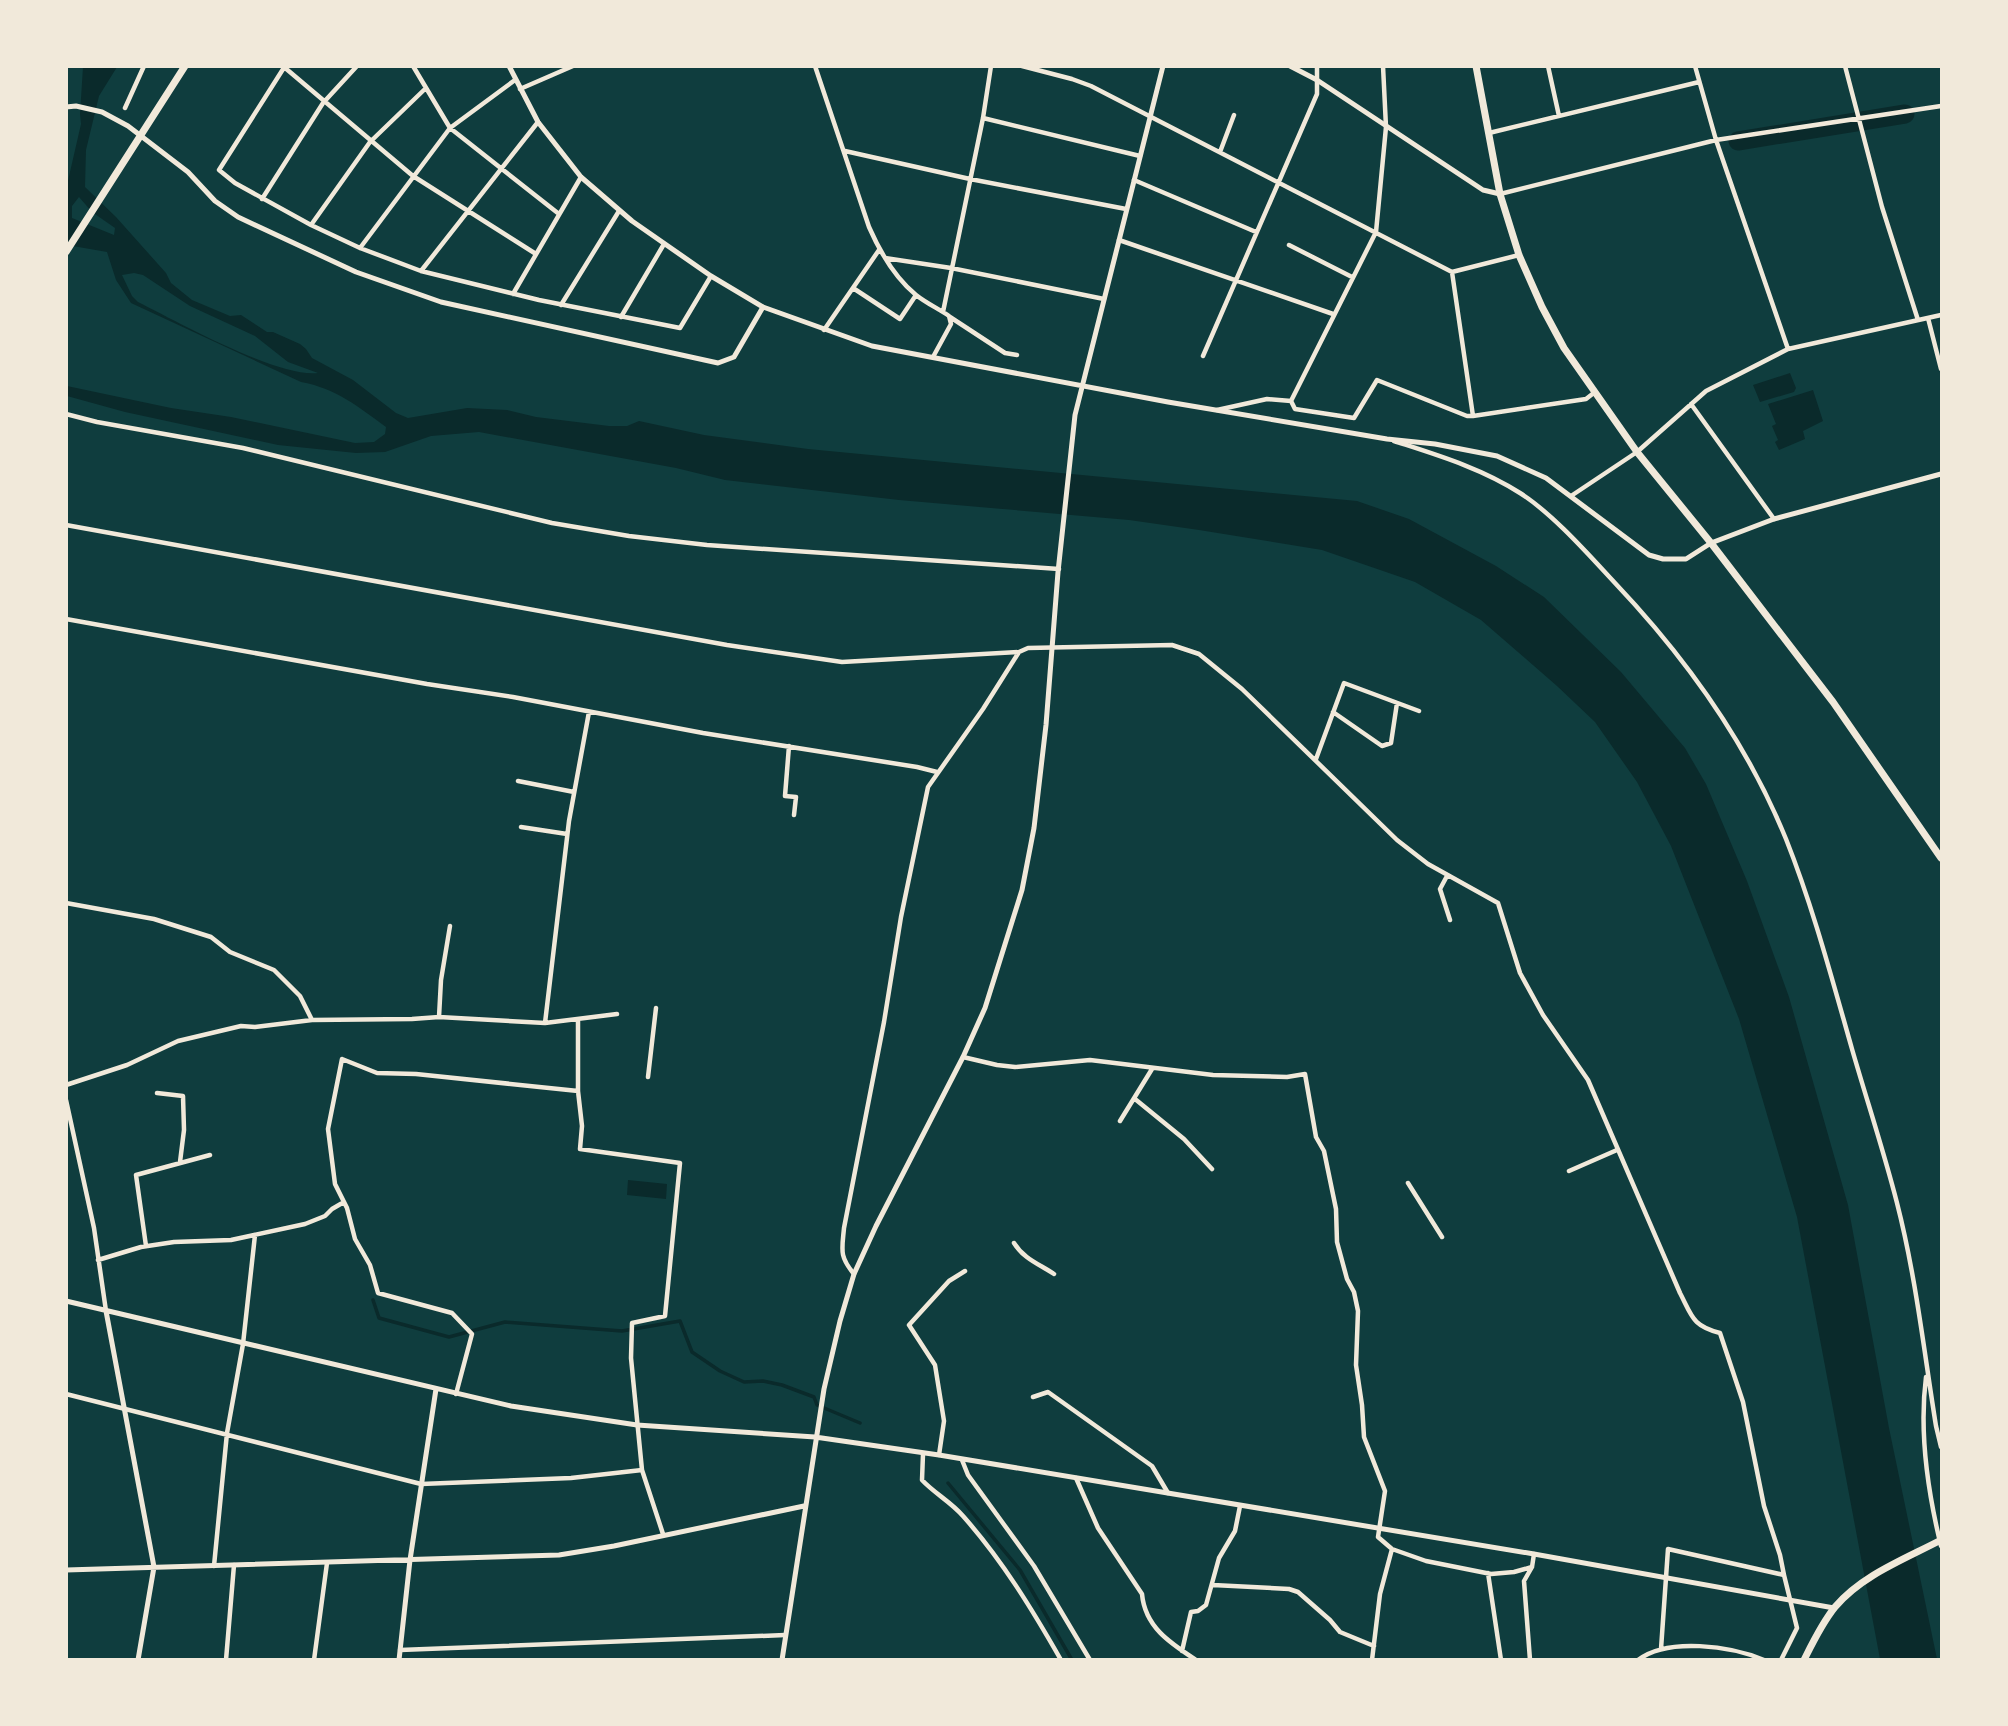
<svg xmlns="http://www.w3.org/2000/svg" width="2008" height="1726" viewBox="0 0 2008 1726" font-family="'Work Sans',sans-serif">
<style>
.water{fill:#0a2a2b;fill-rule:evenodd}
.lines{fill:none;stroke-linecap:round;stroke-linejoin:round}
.stream{stroke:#0a2a2b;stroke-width:3.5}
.river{stroke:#0a2a2b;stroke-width:19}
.minor{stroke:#f1e9da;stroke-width:4.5}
.tertiary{stroke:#f1e9da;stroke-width:5}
.primary{stroke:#f1e9da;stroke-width:7}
.trunk{stroke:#f1e9da;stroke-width:7}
</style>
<rect width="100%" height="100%" fill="#0f3d3e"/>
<path class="water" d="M83,67H117L99,96L86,150L85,187L116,217L166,273L171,283L192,300L230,316L241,315L267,332H273L300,344L306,349L312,358L353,380L396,413L408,418L467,408L507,410L536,417L609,426H627L639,421L704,435L808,449L1357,501L1409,519L1496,566L1544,597L1621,672L1685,748L1706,784L1747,881L1789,997L1848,1205L1889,1428L1937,1659H1880L1797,1217L1739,1019L1671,846L1637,782L1595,722L1557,686L1481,620L1415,582L1322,550L1199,530L1129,520L899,500L725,480L676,468L479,432L431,436L385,452L356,453L278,445L125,412L67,396V386L171,408L231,417L355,443L374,442L385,434L386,427C359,407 335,388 301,382L131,303L116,280L107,252L67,245V185L81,124L80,114ZM79,197L92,212L115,228L114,235L72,218V206ZM134,273L143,275L190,306L255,336L288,362L318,373C278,378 178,322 138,302L132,296L122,275Z
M1790,373L1796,388L1794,392L1760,402L1753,385Z
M1813,390L1823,421L1803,431L1805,439L1779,450L1775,442L1778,440L1772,426L1776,424L1768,404Z
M628,1180L667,1184L666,1199L627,1195Z"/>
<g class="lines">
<path class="stream" d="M373,1300L379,1318L449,1337L505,1322L622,1331L680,1321L692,1352L720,1371L744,1382L763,1381L782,1385L814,1397L817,1405L860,1423
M948,1483L1020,1570L1072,1660"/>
<path class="river" d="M1738,141L1905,114"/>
<path class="minor" d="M285,66L219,170L235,183L311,225L360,248L421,271L539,300L680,328L711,276
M413,66L450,128L559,214
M815,66L869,227C880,252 894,277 916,295C926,303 939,309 949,316L951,324L933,357
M1022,66L1072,79L1091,86L1452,272L1519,255
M1548,66L1559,116
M1695,66L1716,140L1788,349
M1845,66L1882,207L1918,320
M284,67L413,176L536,254
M520,89L573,66
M125,108L144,66
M983,118L1140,156
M1489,133L1699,82
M845,151L970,179L1126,209
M1220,152L1234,115
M1134,180L1256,232
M1500,194L1716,140L1941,106
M262,199L323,103L357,66
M311,225L370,142L426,88
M1119,240L1333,314
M1289,245L1352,277
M360,248L450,128L515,80
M885,258L951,268L1104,299
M421,271L538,122
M1452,272L1473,416
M853,288L900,319L916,295
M513,294L581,177
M561,305L619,211
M943,312L983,118L991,66
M621,317L664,244
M950,317L1005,353L1017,355
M1928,318L1941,369
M824,330L879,250
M1203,356L1317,94V66
M1291,401L1295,409L1354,418L1377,380L1467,416H1473L1586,399L1595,392
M1691,404L1774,519
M1217,410L1267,399L1291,401L1376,232L1386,127L1383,66
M66,414L97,422L243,448L552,523L629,536L707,545L1059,569
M1394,441C1437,455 1481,468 1520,493C1553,514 1588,554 1615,583C1686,658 1747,743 1786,839C1813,907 1832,979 1852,1049C1867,1101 1884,1152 1897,1203C1916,1277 1924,1352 1936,1426L1941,1447
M1571,496L1637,452L1706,391L1788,349L1941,315
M66,525L727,645L842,662L1019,652
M66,619L427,684L513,697L703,733L917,767L937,772
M1333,712L1382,746L1391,743L1397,703
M789,746L785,796L796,797L794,815
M1316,759L1344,683L1419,711
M518,781L574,792
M521,827L567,834
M1447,876L1440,889L1450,920
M66,903L154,919L211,937L230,952L274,970L300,996L312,1020
M439,1017L441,980L450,926
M545,1023L569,821L589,712
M963,1057L997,1065L1015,1067L1090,1060L1213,1075L1287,1077L1305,1074L1316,1137L1324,1151L1336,1209L1337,1242L1347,1279L1354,1292L1358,1311L1356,1365L1362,1405L1364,1437L1385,1491L1378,1537L1392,1549L1426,1561L1491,1574L1514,1572L1532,1567
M648,1077L656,1008
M66,1085L127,1065L178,1041L241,1026L255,1027L312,1020L412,1019L439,1017L545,1023L617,1014
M578,1091V1020
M157,1093L183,1096L184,1130L180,1162
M1135,1099L1184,1139L1212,1169
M66,1100L94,1228L106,1311
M1120,1121L1152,1069
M1569,1171L1617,1150
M1408,1183L1442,1237
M1014,1243C1024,1259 1039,1264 1054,1274
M146,1246L136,1175L210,1155
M98,1260L141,1247L174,1242L231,1240L305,1224L325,1216L332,1209L344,1202
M854,1274C839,1256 842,1250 844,1228L884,1022L901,917L928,787L983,709L1019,652L1028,648L1172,645L1199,654L1242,689L1397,840L1428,864L1498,903L1520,973L1543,1015L1588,1080L1680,1293C1692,1316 1692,1326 1720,1333L1743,1402L1764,1506L1780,1555L1784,1575L1668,1549L1661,1649
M1926,1377C1919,1432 1928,1493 1941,1546
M66,1394L421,1484L571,1478L642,1470
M456,1394L472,1334L452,1313L378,1293L370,1265L355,1239L347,1208L335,1184L328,1129L342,1059L377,1073L416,1074L578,1091L582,1126L580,1149L680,1163L665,1316L632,1323L631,1358L642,1470L663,1534
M1033,1397L1048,1392L1152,1466L1168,1493
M923,1454L922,1480C934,1493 951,1502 963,1516C1002,1560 1032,1609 1061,1660
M939,1455L944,1421L935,1365L909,1325L949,1281L965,1271
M962,1460L968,1475L1034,1566L1090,1660
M1076,1478L1098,1528L1142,1594C1145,1627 1170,1643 1196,1660
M214,1566L227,1433L243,1344L255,1235
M1488,1573L1501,1660
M1213,1585L1289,1589L1298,1592L1330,1620L1340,1632L1374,1646
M400,1650L785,1635
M1182,1651L1191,1612L1198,1611L1206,1605L1219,1558L1235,1531L1240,1506
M226,1660L234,1565
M314,1660L327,1563
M1372,1660L1380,1594L1392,1549
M1530,1660L1524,1581L1532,1567L1534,1554
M1638,1660C1668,1637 1731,1646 1764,1660
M1781,1660L1797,1628L1784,1575"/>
<path class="tertiary" d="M509,66L538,122L581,177L632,221L711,276L763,307L872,346L1168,402L1387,439L1435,444L1497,456L1546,478L1649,555L1663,559H1686L1711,543L1774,519L1941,474
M1290,66L1317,80L1483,190L1500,194
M66,107L76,106L102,112L128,126L188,172L215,201L238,217L356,272L441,302L718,363L734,357L763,307
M66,1301L511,1406L637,1425L815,1437L939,1455L1534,1554L1834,1608
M106,1311L154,1567L138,1660
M66,1570L559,1555L614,1546L804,1506
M399,1660L410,1560L436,1389
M782,1660L824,1389L840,1321L854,1274L876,1226L963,1057L985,1008L1022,890L1034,828L1046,725L1058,572L1075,415L1163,66"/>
<path class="primary" d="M1804,1660C1813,1642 1822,1623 1835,1607C1862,1575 1905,1559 1941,1540"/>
<path class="trunk" d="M1476,66L1500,194L1519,255L1542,307L1564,348L1637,452L1711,543L1833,702L1941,858
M66,252L185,66"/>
</g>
<rect width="2008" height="1726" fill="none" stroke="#f1e9da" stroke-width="136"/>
</svg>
